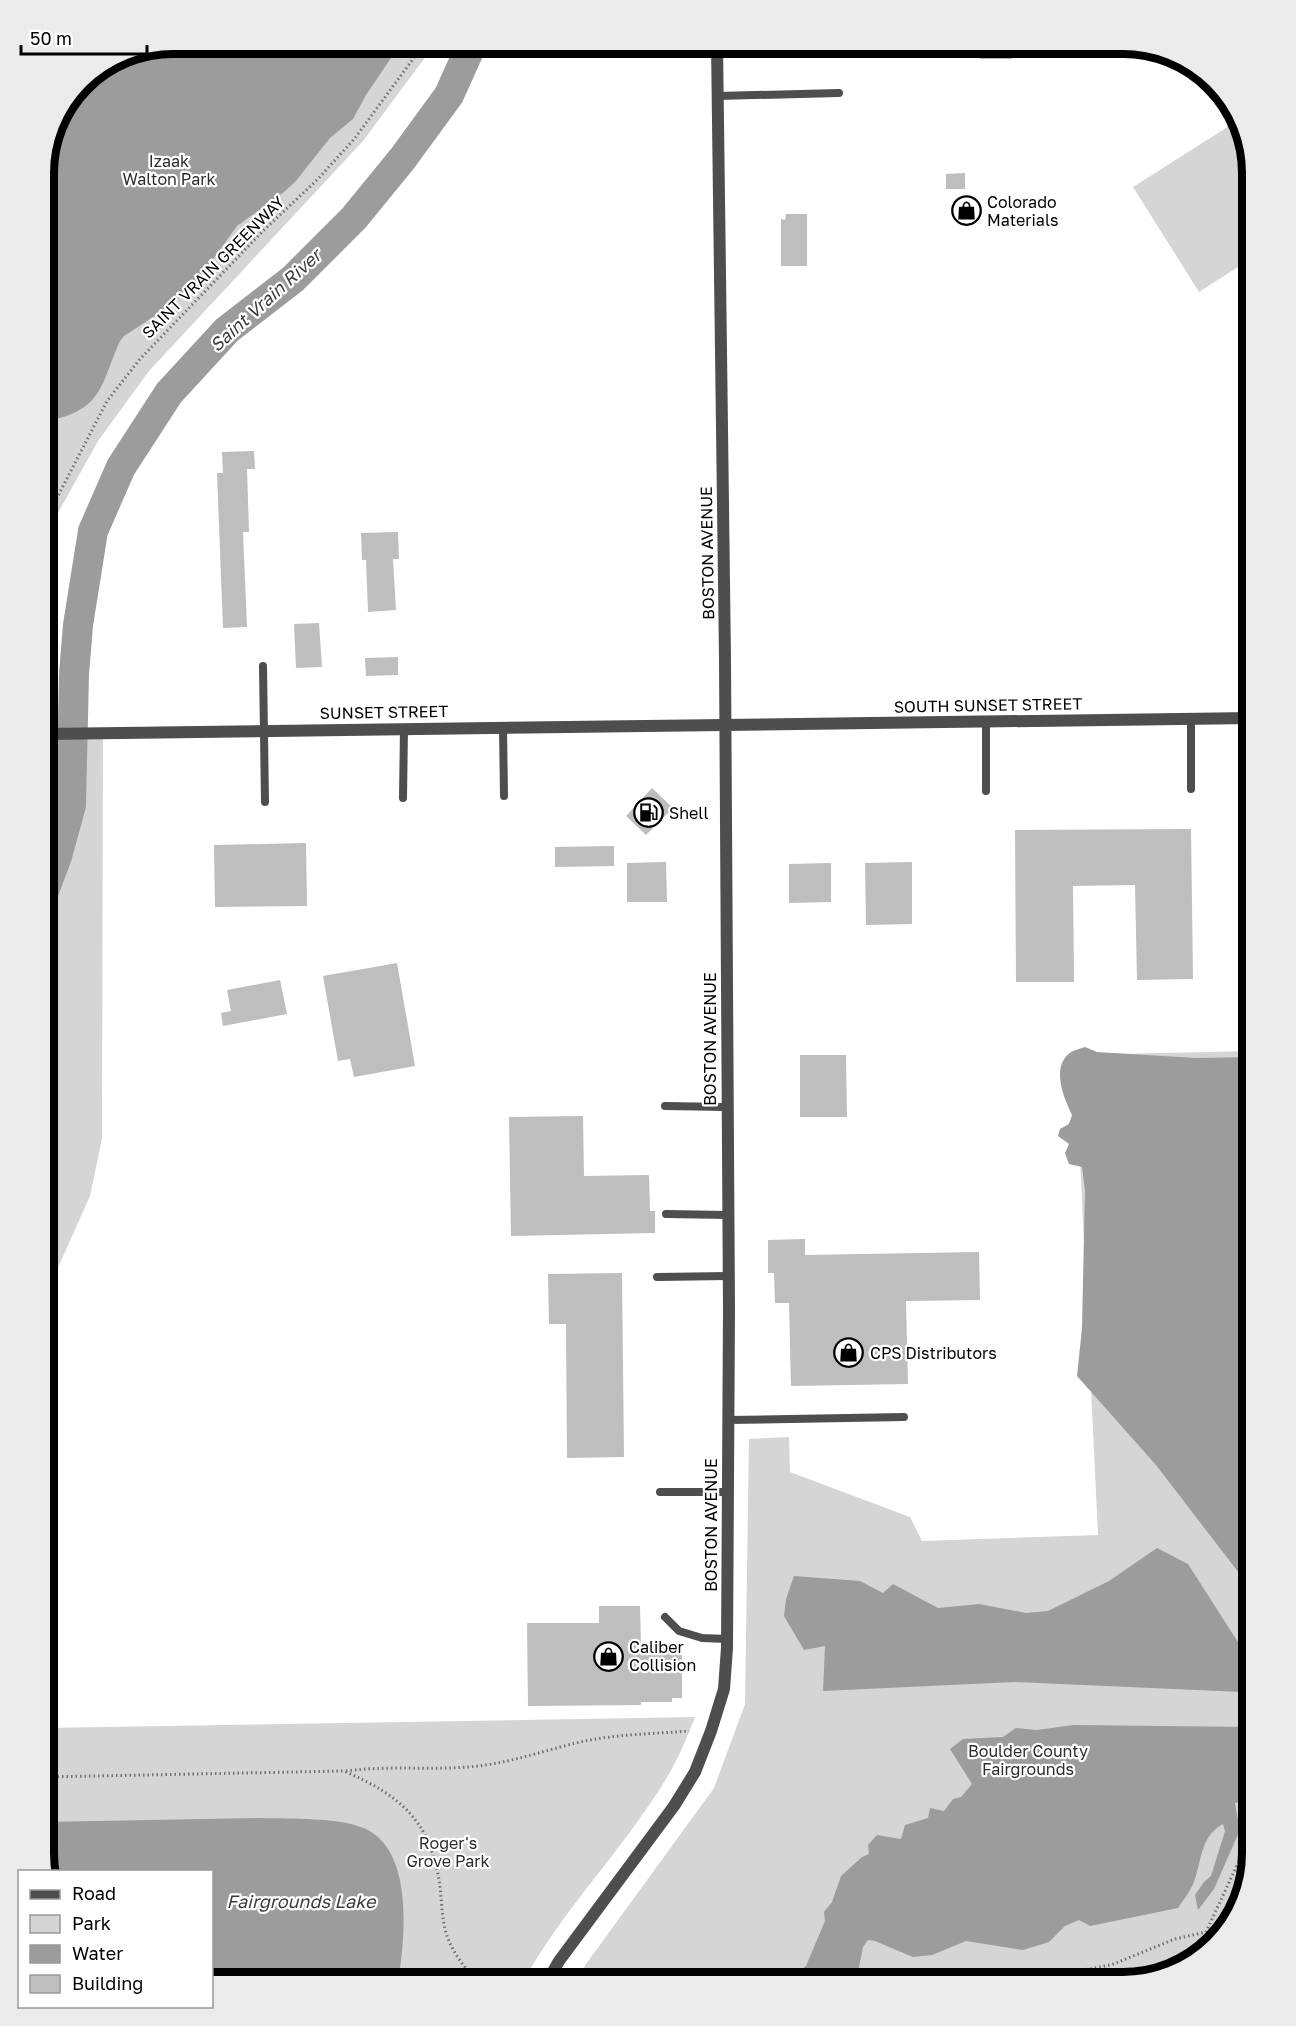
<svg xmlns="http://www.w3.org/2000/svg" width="1296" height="2026" viewBox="0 0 1296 2026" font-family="'Golos Text',sans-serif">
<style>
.green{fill:#d5d5d5}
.water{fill:#9c9c9c}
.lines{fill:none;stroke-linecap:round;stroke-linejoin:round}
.river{stroke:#9c9c9c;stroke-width:30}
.building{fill:#bebebe}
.path{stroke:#707070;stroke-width:3;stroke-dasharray:1.5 3;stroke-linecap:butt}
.service{stroke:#4e4e4e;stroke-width:8}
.minor{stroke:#4e4e4e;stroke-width:12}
.tertiary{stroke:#4e4e4e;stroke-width:12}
.labels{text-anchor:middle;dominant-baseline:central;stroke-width:4.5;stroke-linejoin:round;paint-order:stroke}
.park-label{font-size:16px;fill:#2c2c2c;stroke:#fff}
.poi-label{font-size:16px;fill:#000;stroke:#fff;text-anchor:start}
.street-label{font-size:16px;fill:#000;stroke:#fff}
.water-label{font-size:18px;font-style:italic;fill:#3d3d3d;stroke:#fff}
.rim{fill:none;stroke:#000;stroke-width:8}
</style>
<rect width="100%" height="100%" fill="#fff"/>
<path class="green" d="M173,44H435L363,141L149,371L98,441L44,538V165L53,123L82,81L124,53Z
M1240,119L1252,173V258L1199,292L1133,187Z
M103,733L102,1139L90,1196L44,1299V734Z
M1252,1051V1854L1231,1925L1181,1969L1123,1982H577L586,1964L714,1788L745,1704L749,1439L789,1437L790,1472L910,1517L922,1541L1098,1535L1075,1055Z
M695,1717C687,1738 678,1759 666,1779C623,1850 563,1909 523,1982H212V1872L48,1871L44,1853V1728Z"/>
<path class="water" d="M173,44H396L393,55L366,95L353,119L330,138L295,182L284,192L237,226L199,279L184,294L167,308L124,336L120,341C99,389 103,410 44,422V165L53,123L82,81L124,53Z
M1085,1047L1097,1052L1196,1058L1252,1057V1590L1156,1465L1077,1376L1082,1328L1085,1190L1082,1167L1069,1164L1065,1153L1069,1144L1058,1136L1060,1129L1069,1124L1072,1115C1064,1098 1050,1067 1071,1052C1075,1050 1081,1048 1085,1047Z
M1157,1548L1188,1564L1252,1664V1682L1241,1692L1015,1682L823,1691L825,1646L804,1650L784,1616L786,1599L794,1576L860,1581L883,1593L893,1584L938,1608L979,1604L1026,1613L1048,1611L1109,1581Z
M1073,1725L1252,1727V1798L1235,1803L1240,1830L1214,1889L1198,1910L1195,1895L1204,1882L1211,1876L1225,1831L1223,1824C1201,1836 1202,1858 1195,1879C1192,1889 1184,1899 1178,1908L1090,1926L1079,1920L1065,1926L1049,1942L1023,1950L966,1941L932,1955L913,1957L875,1941L868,1940L863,1947L856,1982H796L797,1973L806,1966L825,1921L824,1912L832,1902L841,1876L862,1857L869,1854L868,1845L877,1835L901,1839L905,1825L928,1818L930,1808L944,1811L953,1799L961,1797L972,1784L950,1749L963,1739L1003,1737L1016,1728L1037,1730Z
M261,1818C291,1819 339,1817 366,1829C414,1852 405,1939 398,1982H213L212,1872L48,1871L44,1853V1822Z"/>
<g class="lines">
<path class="river" d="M44,891L57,856L71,805L74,674L78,625L93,531L121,467L169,393L227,330L293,279L354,218L403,158L449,95L472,44"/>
</g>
<path class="building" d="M980,44H1012V59H980Z
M965,173V189H946V174Z
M786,214H807V266H781V219L785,220Z
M254,451L255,469H247L249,532H243L247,627L223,628L217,473H223L222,452Z
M398,532L399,559H393L396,610L368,612L366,560H362L361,533Z
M319,623L322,667L296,668L294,624Z
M398,657V675L366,676L365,658Z
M652,788L673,808L646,835L626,816Z
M1191,829L1193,979L1137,980L1135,885L1073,886L1074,982H1016L1015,830Z
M306,843L307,906L215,907L214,845Z
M614,846V866L555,867V847Z
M666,862L667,902H627V863Z
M912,862V924L866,925L865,863Z
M831,863V902L789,903V864Z
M397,963L415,1066L354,1077L350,1059L338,1061L323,976Z
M280,980L287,1014L223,1026L221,1013L231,1011L227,990Z
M800,1055H846L847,1117H800Z
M583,1116L584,1176L649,1175L650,1211H655V1233L511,1236L509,1117Z
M805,1239V1255L979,1252L980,1300L906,1301L908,1384L791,1386L789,1303H775L774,1273H768V1240Z
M622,1273L624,1457L567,1458L566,1324H549L548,1274Z
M599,1606H640L641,1645H682V1698H672V1702H641V1705L528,1706L527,1623H599Z"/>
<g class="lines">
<path class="path" d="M44,523L107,401L140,359L263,231L318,179L355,138L424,44
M346,1771C390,1765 434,1771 478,1766C513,1762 546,1750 580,1742C616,1734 653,1734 689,1731
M44,1777L344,1771C399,1795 429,1819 439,1880C442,1898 441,1918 447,1936C453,1953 465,1968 477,1982
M876,1982L877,1980L898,1982
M1015,1982L1111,1965L1175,1939L1206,1932L1252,1833"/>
<path class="service" d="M717,96L839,93
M263,666L265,802
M503,727L504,796
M1191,789V719
M986,791V722
M403,798L404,728
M665,1106L727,1107
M666,1214L728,1215
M657,1277L728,1276
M728,1420L904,1417
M660,1492H728
M665,1617L679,1631L702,1638L727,1639"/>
<path class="minor" d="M44,734L724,725"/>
<path class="tertiary" d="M724,725L1252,718
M547,1982L559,1961L674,1806L695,1772L711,1731L724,1689L727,1648L729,1310L725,659L717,44"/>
</g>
<defs>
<symbol id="shop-ring" viewBox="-11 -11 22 22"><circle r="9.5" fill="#fff" stroke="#000" stroke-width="1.5"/><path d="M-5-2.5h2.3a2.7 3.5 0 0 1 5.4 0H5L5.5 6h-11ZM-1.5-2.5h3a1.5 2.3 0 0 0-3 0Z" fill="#000"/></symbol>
<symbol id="fuel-ring" viewBox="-11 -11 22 22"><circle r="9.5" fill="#fff" stroke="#000" stroke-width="1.5"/><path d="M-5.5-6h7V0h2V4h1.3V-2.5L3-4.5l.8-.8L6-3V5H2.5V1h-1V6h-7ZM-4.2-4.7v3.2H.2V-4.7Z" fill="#000"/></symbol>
</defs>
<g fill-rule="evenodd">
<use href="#shop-ring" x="950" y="194" width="33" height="33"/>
<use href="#fuel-ring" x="632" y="796" width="33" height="33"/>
<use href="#shop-ring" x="832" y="1336" width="33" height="33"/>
<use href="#shop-ring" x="592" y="1640" width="33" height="33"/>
</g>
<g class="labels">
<g class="park-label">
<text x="169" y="161">Izaak<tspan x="169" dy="18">Walton Park</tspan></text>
<text x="1028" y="1751">Boulder County<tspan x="1028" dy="18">Fairgrounds</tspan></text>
<text x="448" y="1843">Roger's<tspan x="448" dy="18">Grove Park</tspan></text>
</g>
<g class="poi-label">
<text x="987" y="202">Colorado<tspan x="987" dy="18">Materials</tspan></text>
<text x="669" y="813">Shell</text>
<text x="870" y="1353">CPS Distributors</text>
<text x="629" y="1647">Caliber<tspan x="629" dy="18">Collision</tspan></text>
</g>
<g class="street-label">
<text transform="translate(213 267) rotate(-45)">SAINT VRAIN GREENWAY</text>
<text transform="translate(707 553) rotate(-91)">BOSTON AVENUE</text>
<text transform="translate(988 705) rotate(-1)">SOUTH SUNSET STREET</text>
<text transform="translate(384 712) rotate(-1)">SUNSET STREET</text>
<text transform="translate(710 1039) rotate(-90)">BOSTON AVENUE</text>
<text transform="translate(711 1525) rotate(-90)">BOSTON AVENUE</text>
</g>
<g class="water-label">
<text transform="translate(265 300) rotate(-42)">Saint Vrain River</text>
<text x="301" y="1901">Fairgrounds Lake</text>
</g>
</g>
<path d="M0 0H1296V2026H0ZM173 54H1123A119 119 0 0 1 1242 173V1853A119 119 0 0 1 1123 1972H173A119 119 0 0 1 54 1853V173A119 119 0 0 1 173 54Z" fill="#ebebeb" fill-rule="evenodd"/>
<path class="rim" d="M173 54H1123A119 119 0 0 1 1242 173V1853A119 119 0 0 1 1123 1972H173A119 119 0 0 1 54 1853V173A119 119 0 0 1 173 54Z"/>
<rect x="18" y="1870" width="195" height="138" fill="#ffffff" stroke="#999999" stroke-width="1.5"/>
<rect x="30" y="1890" width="30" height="9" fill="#4e4e4e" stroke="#999999" stroke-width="1.5"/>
<text x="72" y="1900" font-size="18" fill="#000000">Road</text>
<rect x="30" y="1915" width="30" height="18" fill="#d5d5d5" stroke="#999999" stroke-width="1.5"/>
<text x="72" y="1930" font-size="18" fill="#000000">Park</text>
<rect x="30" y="1945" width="30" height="18" fill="#9c9c9c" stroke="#999999" stroke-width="1.5"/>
<text x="72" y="1960" font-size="18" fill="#000000">Water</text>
<rect x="30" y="1975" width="30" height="18" fill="#bebebe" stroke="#999999" stroke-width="1.5"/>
<text x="72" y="1990" font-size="18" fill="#000000">Building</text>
<path d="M21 45v9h126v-9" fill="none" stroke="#000000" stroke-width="3"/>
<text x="30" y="45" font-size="18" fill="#000000" stroke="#ffffff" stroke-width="4.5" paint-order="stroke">50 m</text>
</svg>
